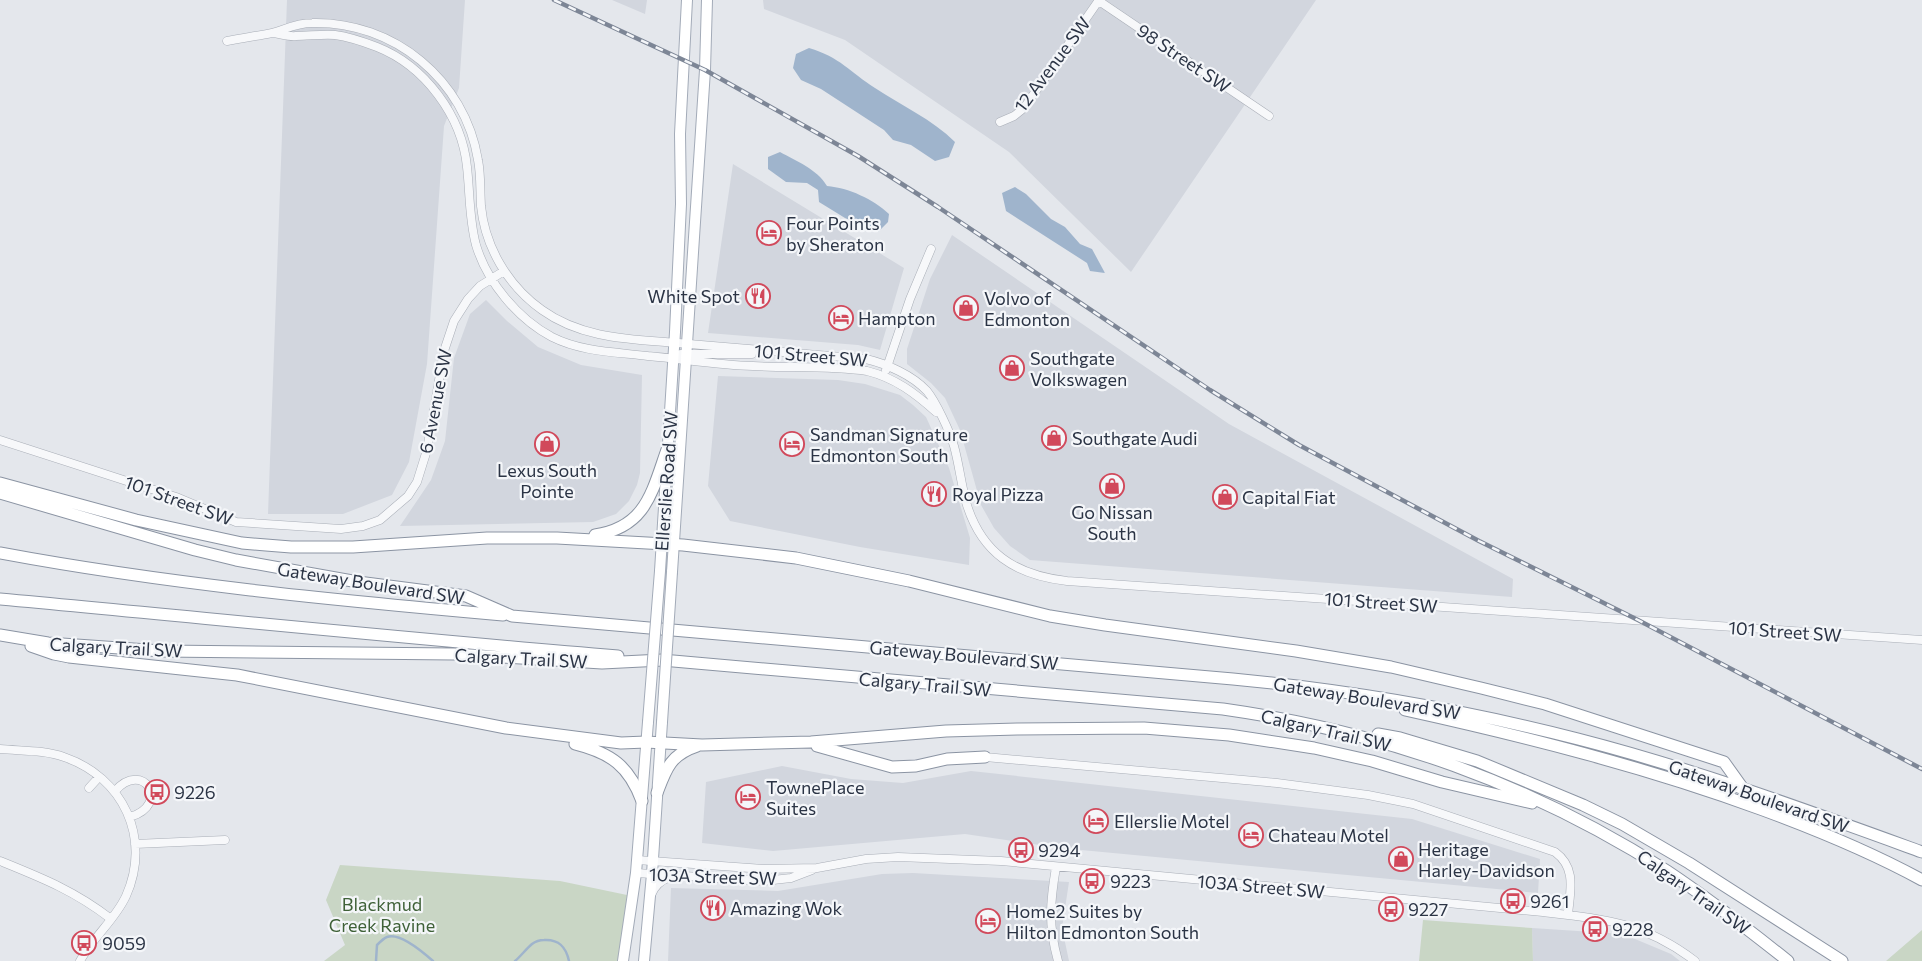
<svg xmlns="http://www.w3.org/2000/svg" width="1922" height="961" viewBox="0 0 1922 961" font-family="Commissioner,sans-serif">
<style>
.built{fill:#d2d6de}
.green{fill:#c9d6c5}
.water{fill:#9fb4cc}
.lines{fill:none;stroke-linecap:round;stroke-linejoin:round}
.stream{stroke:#9fb4cc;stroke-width:2.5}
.minor-casing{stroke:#a9aeb7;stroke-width:9}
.major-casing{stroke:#a3abb8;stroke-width:12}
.highway-casing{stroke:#8b94a3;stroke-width:13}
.minor{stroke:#f7f8fa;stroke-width:8}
.major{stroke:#fff;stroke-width:10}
.highway{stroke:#fff;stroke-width:11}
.rail-casing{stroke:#7d8696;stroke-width:4.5}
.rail{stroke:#f4f6f9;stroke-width:2.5;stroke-dasharray:8;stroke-linecap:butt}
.major-bridge-casing{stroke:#a3abb8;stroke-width:12;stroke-linecap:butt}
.major-bridge{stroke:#fff;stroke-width:10}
.labels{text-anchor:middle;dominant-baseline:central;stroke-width:4.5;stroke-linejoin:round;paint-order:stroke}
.street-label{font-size:18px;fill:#2b3445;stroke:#f4f6f9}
.poi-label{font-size:18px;fill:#2b3445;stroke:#f4f6f9;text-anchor:start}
.park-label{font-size:18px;fill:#3f6138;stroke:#f4f6f9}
</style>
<rect width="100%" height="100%" fill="#e4e7ec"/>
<path class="built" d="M287,0H465L459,88L444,126L427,364L409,462L392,495L343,514H268Z
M612,0H647L645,14Z
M763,0H1316L1131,272L1009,152L845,40L764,9Z
M733,164L904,268L880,350L858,345L708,333Z
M952,235L1229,424L1513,579L1512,597L1030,560L1010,546L994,528L981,505L960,430L945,398L931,383L907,364V349L930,279Z
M486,300L507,321L538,347L581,365L642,375L640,473L637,485L629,501L616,514L593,522L400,526L431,480L445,441L454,358L470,314Z
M718,376L838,380L865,384L900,395L913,405L926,417L949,468L970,538L969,565L860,547L730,521L708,486Z
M782,766L851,779L903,783L971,771L1412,819L1540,859L1538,893L1060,848L965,834L773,851L702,843L706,782Z
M913,873L1069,882L1062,928L1069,961H668L671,888L778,891L882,874Z
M1532,928L1623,934L1671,954L1680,961H1533Z"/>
<path class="green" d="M340,865L560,881L627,895L619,961H324L345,945L326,900Z
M1423,920L1532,928L1533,961H1419Z
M1922,930V961H1886Z"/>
<path class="water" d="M809,48C840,57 850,72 875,88C902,106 932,119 955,142L949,157L935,161L911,145L893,140L884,130L821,89L801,80L793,68L796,54Z
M780,152C796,161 817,169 827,186C849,188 873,199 889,214L888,222L878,232L845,218L819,202L818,190L807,183L786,182L768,169V157Z
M1015,187L1026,194L1051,219L1065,227L1080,244L1092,249L1105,273L1090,271L1087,263L1006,211L1002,193Z"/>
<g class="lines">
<path class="stream" d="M376,961L377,945C380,942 384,938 387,937C400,932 424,953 433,961
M515,961C521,956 526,949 532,944C536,941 540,940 544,940C559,939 566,947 569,961"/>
<defs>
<path id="minor" d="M1099,1L1269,116
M273,33C281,34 289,37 296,36C309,36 322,34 335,35C350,37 364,42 377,47C425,66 462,116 467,167C470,193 469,219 476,245C487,282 518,319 552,337C582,352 615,352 648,356C683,359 718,365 753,366C791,368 830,366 867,371C895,378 915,393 936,412
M227,41C242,38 257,36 272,33C286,29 297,23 312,23C394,21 465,80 478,160C481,175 480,191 481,206C485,247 508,286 542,310C585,341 638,339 689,344C748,349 807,354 866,359C887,364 912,375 927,391C936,402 950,432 954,446C959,464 961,483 966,502C981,553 1015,575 1067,581L1922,640
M1000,122L1014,116L1024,108L1099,0
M681,354H752
M886,370L910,299L931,249
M0,440L176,497L236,522L341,529L363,526L380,520L408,496L417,482L427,450L444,351L454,321L468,299L480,286L504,271
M0,749C21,751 45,750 64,757C123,777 152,838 126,896C115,920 93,937 80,961
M985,757L1277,783L1368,795L1413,804L1555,852C1577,868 1570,891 1568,915
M89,788L99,777
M115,791C143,759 172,804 130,817
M135,844L225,840
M637,860L764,869L817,868L866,859L898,857L1001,861L1543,912C1604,919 1644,922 1695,961
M0,861C42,878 75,891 111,919
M1056,867C1050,903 1048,925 1058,961
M636,873L764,881L791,878L812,870
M651,895C655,885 661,880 671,877"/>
<path id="major" d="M660,571L675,332L681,204L680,134L687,0
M672,572L705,70L707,0
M623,961L636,873L648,722
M644,961L652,874L662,722"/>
<path id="highway" d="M0,483L136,520L242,543L266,545L291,547H353L487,538H557L683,545L796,558L909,581L1050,616L1105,625L1296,651L1391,667L1481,688L1545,704L1724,762L1744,790
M0,493L195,550L236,560L358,582L466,596L512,616L1233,679C1349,690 1465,710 1578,739C1695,769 1809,811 1922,852
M595,535C647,527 652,491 668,447
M0,553C166,584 334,600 503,615
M0,599C206,618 412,639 618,656
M0,635L48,643L162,651L454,654L602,663L662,660L1223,709C1385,732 1529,783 1667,871C1709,899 1749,930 1788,961
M31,646L54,654L69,657L237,675L506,728L621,743L646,742L702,745L811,742L946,731L1017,729L1144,728L1229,735L1314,748L1372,761L1442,782L1532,803
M1405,710C1527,737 1646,767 1763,810C1817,830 1871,852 1922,880
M1378,734L1400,738L1477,761L1583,805L1622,824L1689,863L1842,961
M575,744C611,753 629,766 642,801
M817,746L892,767L916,766L947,759L985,757
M657,793C666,769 670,755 697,746"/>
</defs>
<use href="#minor" class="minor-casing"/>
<use href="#major" class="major-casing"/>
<use href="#highway" class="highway-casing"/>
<use href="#minor" class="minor"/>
<use href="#major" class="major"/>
<use href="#highway" class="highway"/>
<defs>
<path id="rail" d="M554,0L705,70L858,156L938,207L1210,390L1299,445L1479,541L1638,620L1922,769"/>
</defs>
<use href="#rail" class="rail-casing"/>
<use href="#rail" class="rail"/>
<defs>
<path id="major-bridge" d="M648,722L660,571
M662,722L672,572"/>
</defs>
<use href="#major-bridge" class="major-bridge-casing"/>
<use href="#major-bridge" class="major-bridge"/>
</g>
<defs>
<symbol id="hotel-ring" viewBox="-11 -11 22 22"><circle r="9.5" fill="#f4f6f9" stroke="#d1495b" stroke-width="1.5"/><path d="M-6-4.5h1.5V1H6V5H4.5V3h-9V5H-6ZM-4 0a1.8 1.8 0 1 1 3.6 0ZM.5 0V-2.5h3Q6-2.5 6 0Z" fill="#d1495b"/></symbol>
<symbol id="restaurant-ring" viewBox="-11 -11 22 22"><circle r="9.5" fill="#f4f6f9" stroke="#d1495b" stroke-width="1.5"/><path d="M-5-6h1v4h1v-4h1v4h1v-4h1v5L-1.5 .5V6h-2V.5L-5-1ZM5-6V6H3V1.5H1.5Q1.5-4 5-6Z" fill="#d1495b"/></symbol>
<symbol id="shop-ring" viewBox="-11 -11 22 22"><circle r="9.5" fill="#f4f6f9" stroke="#d1495b" stroke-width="1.5"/><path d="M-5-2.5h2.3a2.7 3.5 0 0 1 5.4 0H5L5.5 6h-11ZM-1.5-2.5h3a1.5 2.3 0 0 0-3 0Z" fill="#d1495b"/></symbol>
<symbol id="bus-ring" viewBox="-11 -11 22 22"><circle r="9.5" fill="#f4f6f9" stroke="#d1495b" stroke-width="1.5"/><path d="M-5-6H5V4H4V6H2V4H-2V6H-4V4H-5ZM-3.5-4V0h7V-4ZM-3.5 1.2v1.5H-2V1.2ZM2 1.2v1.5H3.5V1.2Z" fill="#d1495b"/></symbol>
</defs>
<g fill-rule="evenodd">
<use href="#hotel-ring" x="755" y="219" width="28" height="28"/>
<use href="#restaurant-ring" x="744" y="282" width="28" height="28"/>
<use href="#shop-ring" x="952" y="294" width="28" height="28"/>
<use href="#hotel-ring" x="827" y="304" width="28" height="28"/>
<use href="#shop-ring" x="998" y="354" width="28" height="28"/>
<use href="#shop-ring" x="1040" y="424" width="28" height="28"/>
<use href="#shop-ring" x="533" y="430" width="28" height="28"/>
<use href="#hotel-ring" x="778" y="430" width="28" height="28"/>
<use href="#shop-ring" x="1098" y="472" width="28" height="28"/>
<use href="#restaurant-ring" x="920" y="480" width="28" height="28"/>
<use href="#shop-ring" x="1211" y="483" width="28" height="28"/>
<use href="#bus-ring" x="143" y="778" width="28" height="28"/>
<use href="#hotel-ring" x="734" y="783" width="28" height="28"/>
<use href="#hotel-ring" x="1082" y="807" width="28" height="28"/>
<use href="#hotel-ring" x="1237" y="821" width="28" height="28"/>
<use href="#bus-ring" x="1007" y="836" width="28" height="28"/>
<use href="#shop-ring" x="1387" y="845" width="28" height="28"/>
<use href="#bus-ring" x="1078" y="867" width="28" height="28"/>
<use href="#bus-ring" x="1499" y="887" width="28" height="28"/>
<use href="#restaurant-ring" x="699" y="894" width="28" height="28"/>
<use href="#bus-ring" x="1377" y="895" width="28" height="28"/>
<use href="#hotel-ring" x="974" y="907" width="28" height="28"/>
<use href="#bus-ring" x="1581" y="915" width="28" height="28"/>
<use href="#bus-ring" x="70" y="929" width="28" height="28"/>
</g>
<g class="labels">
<g class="street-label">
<text transform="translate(1184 58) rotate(34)">98 Street SW</text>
<text transform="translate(1052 64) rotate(-53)">12 Avenue SW</text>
<text transform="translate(811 355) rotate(5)">101 Street SW</text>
<text transform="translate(435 401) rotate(-79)">6 Avenue SW</text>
<text transform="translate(666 481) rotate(-86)">Ellerslie Road SW</text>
<text transform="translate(179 500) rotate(20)">101 Street SW</text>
<text transform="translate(371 583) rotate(9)">Gateway Boulevard SW</text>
<text transform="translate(1381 602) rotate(4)">101 Street SW</text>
<text transform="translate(1785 631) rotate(4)">101 Street SW</text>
<text transform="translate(116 647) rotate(3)">Calgary Trail SW</text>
<text transform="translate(964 655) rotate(5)">Gateway Boulevard SW</text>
<text transform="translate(521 658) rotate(3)">Calgary Trail SW</text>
<text transform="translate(925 684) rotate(5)">Calgary Trail SW</text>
<text transform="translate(1367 698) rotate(9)">Gateway Boulevard SW</text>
<text transform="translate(1326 730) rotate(13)">Calgary Trail SW</text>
<text transform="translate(1759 796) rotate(19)">Gateway Boulevard SW</text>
<text transform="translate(713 876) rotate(2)">103A Street SW</text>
<text transform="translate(1261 886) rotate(5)">103A Street SW</text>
<text transform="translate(1694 892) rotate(35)">Calgary Trail SW</text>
</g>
<g class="poi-label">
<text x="786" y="223">Four Points<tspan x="786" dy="21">by Sheraton</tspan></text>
<text x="740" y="296" text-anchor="end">White Spot</text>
<text x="984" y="298">Volvo of<tspan x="984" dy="21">Edmonton</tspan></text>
<text x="858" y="318">Hampton</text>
<text x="1030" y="358">Southgate<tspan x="1030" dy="21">Volkswagen</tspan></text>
<text x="810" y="434">Sandman Signature<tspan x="810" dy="21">Edmonton South</tspan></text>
<text x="1072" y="438">Southgate Audi</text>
<text x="547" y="470" text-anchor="middle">Lexus South<tspan x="547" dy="21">Pointe</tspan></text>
<text x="952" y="494">Royal Pizza</text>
<text x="1242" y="497">Capital Fiat</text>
<text x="1112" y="512" text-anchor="middle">Go Nissan<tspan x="1112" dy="21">South</tspan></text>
<text x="766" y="787">TownePlace<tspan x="766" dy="21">Suites</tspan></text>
<text x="174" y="792">9226</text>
<text x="1114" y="821">Ellerslie Motel</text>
<text x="1268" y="835">Chateau Motel</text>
<text x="1418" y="849">Heritage<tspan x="1418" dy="21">Harley-Davidson</tspan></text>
<text x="1038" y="850">9294</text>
<text x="1110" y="881">9223</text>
<text x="1530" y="901">9261</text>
<text x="730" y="908">Amazing Wok</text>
<text x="1408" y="909">9227</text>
<text x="1006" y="911">Home2 Suites by<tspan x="1006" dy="21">Hilton Edmonton South</tspan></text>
<text x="1612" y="929">9228</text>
<text x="102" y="943">9059</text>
</g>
<g class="park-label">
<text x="382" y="904">Blackmud<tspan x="382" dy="21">Creek Ravine</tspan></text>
</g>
</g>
</svg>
